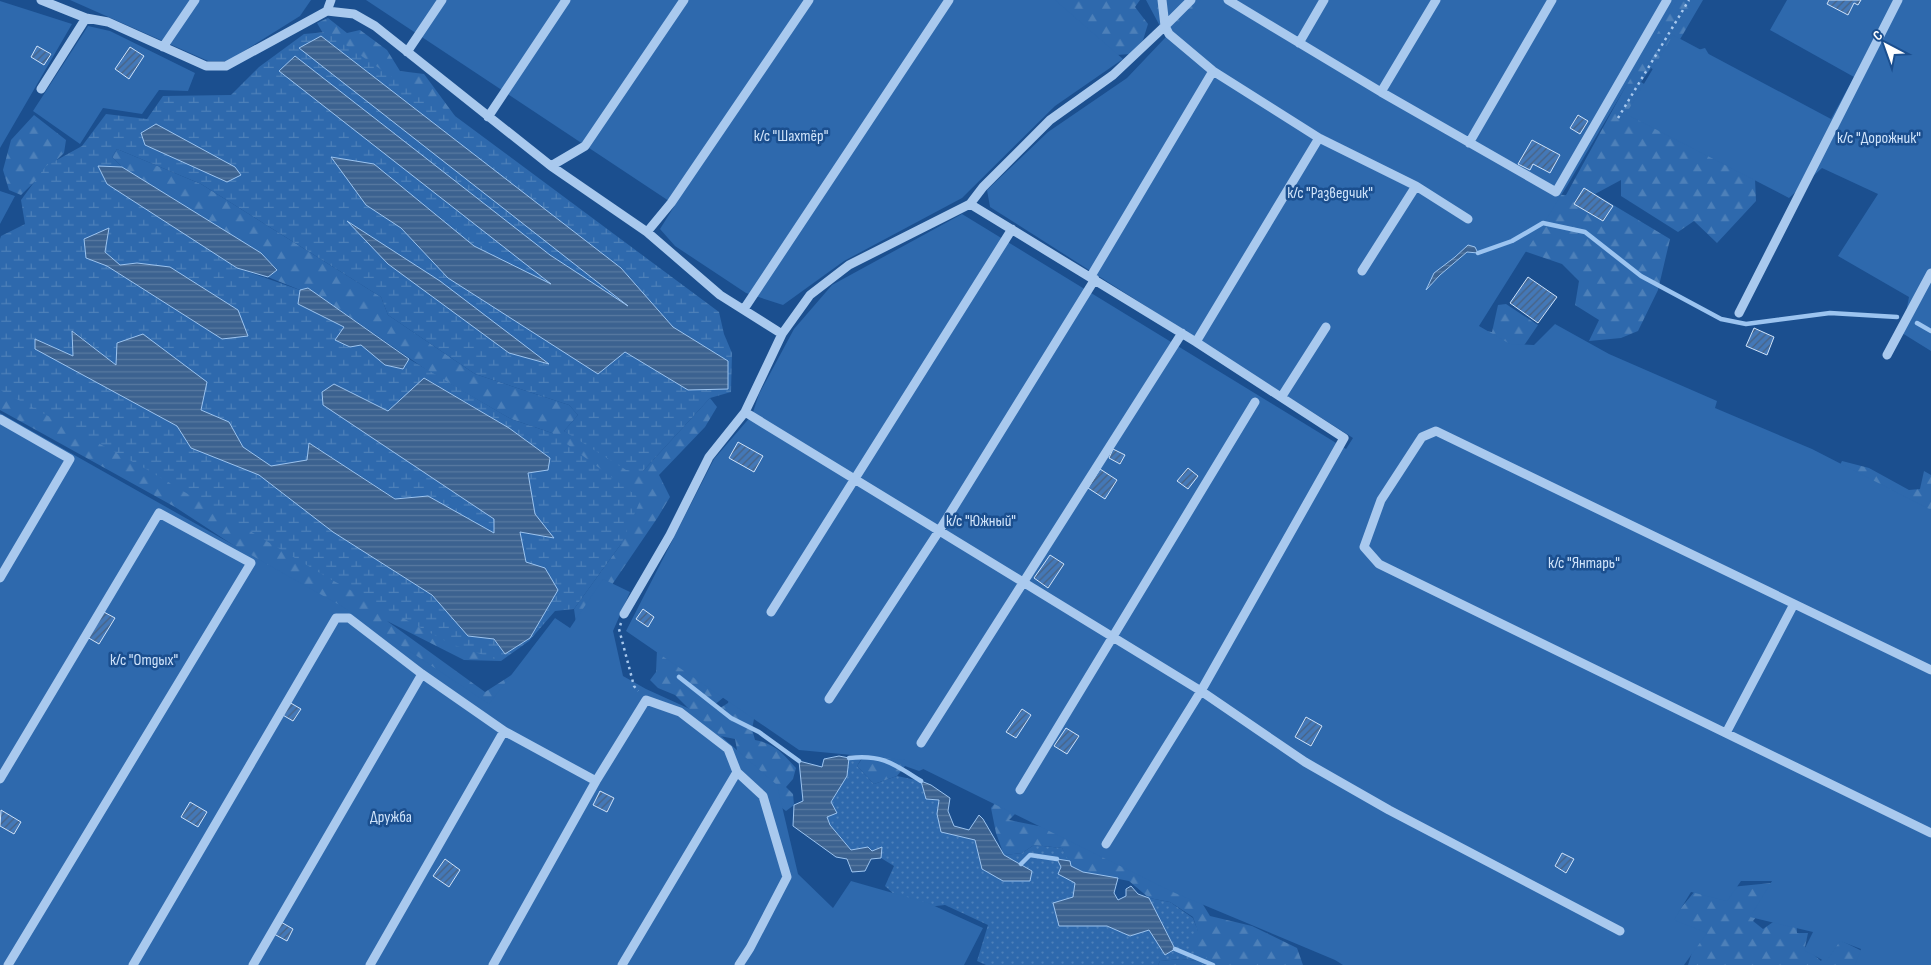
<svg xmlns="http://www.w3.org/2000/svg" width="1931" height="965" viewBox="0 0 1931 965" font-family="'Sofia Sans Condensed',sans-serif">
<style>
.grass{fill:url(#grass-dots)}
.forest{fill:url(#forest-firs)}
.wetland{fill:url(#wetland-marsh);fill-rule:evenodd}
.garden{fill:#2e69ad}
.water{fill:url(#water-rules);stroke:#9cc4f0}
.lines{fill:none;stroke-linecap:round;stroke-linejoin:round}
.stream{stroke:#9cc4f0;stroke-width:4.5}
.building{fill:url(#building-hatch);stroke:#cfe3fa}
.path{stroke:#a9c9ee;stroke-width:2.5;stroke-dasharray:2.5 4;stroke-linecap:butt}
.minor{stroke:#a9c9ee;stroke-width:9}
.labels{text-anchor:middle;dominant-baseline:central;stroke-width:5;stroke-linejoin:round;paint-order:stroke}
.park-label{font-size:16px;fill:#cfe3fa;stroke:#1b4f8f}
</style>
<defs>
<pattern id="grass-dots" width="8" height="8" patternUnits="userSpaceOnUse" patternTransform="scale(1.25)"><rect width="8" height="8" fill="#2e69ad"/><path d="M2 2h.1M6 6h.1" fill="none" stroke="#4d80b9" stroke-width="1.8" stroke-linecap="round"/></pattern>
<pattern id="forest-firs" width="22" height="20" patternUnits="userSpaceOnUse" patternTransform="scale(1.25)"><rect width="22" height="20" fill="#2e69ad"/><path d="M5 1l3.5 6h-7zM16 11l3.5 6h-7z" fill="#4d80b9"/></pattern>
<pattern id="wetland-marsh" width="20" height="14" patternUnits="userSpaceOnUse" patternTransform="scale(1.25)"><rect width="20" height="14" fill="#2e69ad"/><path d="M1 5h8M5 5V1M11 12h8M15 12V8" fill="none" stroke="#4d80b9"/></pattern>
<pattern id="water-rules" width="6" height="5" patternUnits="userSpaceOnUse" patternTransform="scale(1.25)"><rect width="6" height="5" fill="#3c6290"/><path d="M0 2.5h6" fill="none" stroke="#597aa1"/></pattern>
<pattern id="building-hatch" width="6" height="6" patternUnits="userSpaceOnUse" patternTransform="scale(1.25)"><rect width="6" height="6" fill="#4478b7"/><path d="M-1 1l2-2M0 6l6-6M5 7l2-2" fill="none" stroke="#486282"/></pattern>
</defs>
<rect width="100%" height="100%" fill="#1b4f8f"/>
<path class="grass" d="M863,756L857,766L874,784L897,776L921,781L928,799L939,800L937,814L941,832L975,840L982,869L1021,864L1004,855L1022,853L1034,845L1062,848L1070,861L1058,859L1076,883L1073,897L1059,926H1107L1130,936L1149,930L1165,955L1174,949L1149,898L1170,902L1193,918L1208,957L1205,962L1181,959L1160,961L1158,965H986L977,961L988,925L945,905L910,909L885,886L894,866L881,858L882,847L872,851L868,847L851,850L830,825L827,816L837,813L831,803L847,776L849,758Z"/>
<path class="forest" d="M1044,0H1140L1135,7L1148,24L1143,40L1131,54L1102,56Z
M1146,0H1215L1539,194L1566,195L1673,0H1703L1679,41L1688,53L1705,48L1718,70L1697,96L1651,68L1641,82L1660,94L1755,179L1756,201L1717,243L1694,221L1678,232L1621,196V180L1595,194L1670,239L1658,290L1638,331L1621,338L1589,341L1599,320L1575,305L1579,281L1562,264L1518,249L1177,58Z
M328,18L347,33L360,30L387,50L400,71L424,74L455,116L443,121L324,35L317,23Z
M34,115L66,140L64,153L21,195L9,190L3,170L11,140Z
M117,149L201,184L381,297L388,315L475,374L569,405L578,415L564,431L643,471L710,398L717,407L705,427L659,475L670,497L658,517L588,620L576,623L574,609L621,544L552,433L511,419L428,371L308,288L300,290L268,277L277,269L261,253L122,167L112,157Z
M1506,304L1538,325L1508,369L1471,329L1492,332L1498,305Z
M0,331L494,639L501,661L464,660L387,621L485,692L513,674L488,712L175,507L0,410Z
M1842,461L1869,468L1909,490L1920,489L1924,471L1931,475V544L1838,469Z
M657,650L724,697L713,706L717,710L728,703L731,692L755,714L752,729L755,740C776,744 782,753 796,768L793,779L786,787L793,794L794,805L786,811L770,799L741,771L735,739L715,735L675,695L658,688L650,680L656,672Z
M868,750L930,766L919,771L905,766L897,776L874,784L857,766Z
M1003,793L1016,813L1009,820L1079,834L1199,898L1210,916L1252,926L1297,948L1303,965H1158L1160,961L1181,959L1205,962L1207,957L1196,953L1190,942L1198,932L1193,917L1170,902L1149,898L1129,881L1083,872L1071,866L1062,848L1034,845L1022,853L1004,855L996,833L991,808Z
M1709,874L1721,888L1771,883L1772,898L1753,921L1763,929L1796,906L1797,933H1808L1805,947L1821,961L1836,938L1866,953L1862,965H1688L1696,940L1671,920Z"/>
<path class="wetland" d="M327,32L386,73L455,116L719,312L724,334L732,353L731,392L710,398L643,471L626,470L564,431L578,415L569,405L475,374L388,315L381,297L201,184L117,149L112,157L122,167L98,166L107,184L237,268L300,290L298,304L344,327L335,340L361,345L385,365L402,369L409,359L511,419L552,433L641,499L621,544L574,609L555,611L529,641L501,661L451,644L330,579L146,469L0,390V239L1,236L25,224L21,200L46,166L82,146L106,114L147,119L163,96L231,95L259,67L304,34ZM321,36L621,268L673,327L728,361L688,390L625,352L598,373L448,278L401,228L366,205L374,164L474,246L554,286L280,71L295,56L550,255L635,311L300,48ZM349,223L440,281L547,363L388,264ZM109,229L105,252L120,265L137,263L170,267L238,310L222,339L107,266L86,258ZM73,331L116,365L201,410L229,422L243,447L271,466L307,460L309,443L396,499L428,496L494,533V519L323,405L334,384L388,411L425,378L509,428L550,458L528,472L535,514L553,538L519,532L526,562L505,654L494,639L468,636L432,595L333,532L259,475L191,448L177,426L35,349L36,339L73,356Z"/>
<path class="garden" d="M70,0H311L300,16L228,61H208Z
M366,0H1055L1123,59L1055,106L962,198L844,261L783,305L746,293L675,246L660,229L675,205Z
M1201,0H1677L1567,186L1479,326L1510,344L1534,345L1555,324L1609,354L1717,401L1715,408L1812,449L1931,510V965H1855L1861,949L1840,941L1826,962L1804,950L1813,932L1750,917L1772,881H1741L1727,901L1691,892L1674,920L1707,933L1684,965H1343L1335,960L1175,893L905,760L799,750L626,631L714,459L752,415L759,394L794,329L832,285L962,214L1346,449L1353,438L990,207L987,190L1048,132L1127,78Z
M1787,0H1931V351L1902,333L1909,297L1838,256L1878,194L1822,168L1789,198L1626,114L1673,35L1831,119L1854,77L1770,30Z
M0,1L72,24L0,148Z
M88,26L110,31L195,73L188,91L159,90L142,114L103,108L80,144L33,111Z
M0,191L15,196L0,224Z
M0,413L343,607L489,704L555,618L570,628L603,579L630,592L613,631L623,676L646,689L690,709L777,785L798,874L833,908L851,881L928,903L983,928L964,965H0Z"/>
<path class="water" d="M321,36L621,268L673,327L728,361V389L688,390L625,352L598,374L448,278L401,228L366,205L331,157L374,164L474,246L551,284L279,71L295,56L550,255L628,306L299,48Z
M156,124L235,167L241,175L227,182L145,145L141,133Z
M98,166L122,167L261,253L277,270L268,277L237,268L107,184Z
M347,221L440,281L549,364L509,353L388,264Z
M109,228L105,252L120,265L137,263L170,267L238,310L248,336L222,339L107,266L86,258L84,239Z
M1468,245L1475,247L1478,253L1467,252L1440,275L1426,290L1434,273L1455,257Z
M308,288L409,359L403,369L385,365L361,345L350,347L335,340L344,327L298,304L300,290Z
M72,331L116,365L117,343L143,334L207,382L201,410L229,422L243,447L271,466L307,460L309,443L395,499L428,496L494,533V519L323,405L322,392L334,384L388,411L424,378L509,428L550,458L548,470L528,473L535,514L554,538L520,532L526,562L545,568L558,590L530,638L505,654L494,639L468,636L432,595L333,532L259,475L191,448L177,426L35,349V339L73,356Z
M839,756L849,758L847,776L831,802L837,813L827,817L830,825L851,850L868,847L872,851L882,847L881,858L871,859L865,871L852,872L847,859L836,857L793,826L794,805L803,801L799,761L822,767L824,759Z
M921,781L931,785L950,798L948,811L954,826L969,830L979,815L983,819L1004,855L1032,871L1030,881H1003L982,869L975,840L941,832L937,814L939,800L926,799Z
M1057,859L1070,861L1071,866L1083,872L1118,878L1114,893L1118,900L1126,896V889L1131,886L1138,894L1149,898L1175,949L1165,955L1149,930L1130,936L1107,926H1059L1053,903L1073,897L1075,883L1058,874L1061,867Z"/>
<g class="lines">
<path class="stream" d="M1478,253L1512,241L1543,223L1585,232L1641,276L1721,319L1746,324L1830,313L1897,317
M1917,323L1931,331
M679,677L731,718L759,732L799,761
M849,758C882,754 894,764 921,781
M1021,864L1030,855L1057,859
M1175,949L1213,965"/>
</g>
<path class="building" d="M1829,0H1861L1858,5L1854,3L1848,15L1827,4Z
M37,46L51,54L44,65L31,57Z
M130,47L144,56L129,79L115,69Z
M1578,115L1588,121L1580,134L1570,128Z
M1532,140L1560,155L1550,173L1533,164L1530,170L1518,164Z
M1584,188L1613,206L1603,221L1574,204Z
M1528,277L1557,297L1538,323L1510,303Z
M1754,328L1774,337L1767,355L1746,346Z
M738,442L763,456L754,472L729,458Z
M1113,449L1125,455L1120,464L1109,458Z
M1188,468L1198,476L1188,489L1177,481Z
M1100,469L1117,480L1105,499L1088,488Z
M1050,555L1064,564L1048,588L1034,578Z
M643,609L654,617L648,627L636,619Z
M102,611L115,618L99,644L87,637Z
M289,702L301,709L293,721L281,714Z
M1022,709L1031,715L1016,738L1006,732Z
M1306,717L1322,726L1311,746L1295,737Z
M1066,728L1079,736L1067,754L1054,746Z
M600,791L614,798L607,812L593,805Z
M190,802L207,812L198,827L181,817Z
M1,810L21,822L14,834L0,826Z
M1562,853L1574,859L1566,873L1555,866Z
M445,859L460,870L449,887L433,876Z
M281,922L293,929L287,941L274,934Z"/>
<g class="lines">
<path class="path" d="M1618,118L1689,0
M621,623L619,629L634,686L638,691"/>
<path class="minor" d="M41,0L86,18L108,22L206,66H226L327,11L354,14L375,26L551,166L647,232L720,295L782,334L745,412L709,457L670,535L624,614
M1162,0L1165,26L1191,0
M1228,0L1381,92L1556,192L1667,0
M327,11L331,0
M1299,43L1324,0
M163,47L195,0
M407,52L442,0
M41,89L86,18
M1381,92L1436,0
M488,117L566,0
M1469,143L1552,0
M551,166L585,146L684,0
M1416,186L1468,219
M647,232L671,203L809,0
M1091,276L1213,71
M744,309L949,0
M1739,313L1898,0
M782,334L810,295L849,265L970,204L983,187L1050,120L1113,75L1165,26L1169,34L1213,71L1319,138L1416,186L1362,271
M1196,342L1319,138
M1887,355L1931,273
M1282,396L1326,327
M745,412L1201,691L1344,438L1196,342L970,204
M0,419L70,459L0,578
M771,612L1012,229
M1931,670L1436,431L1422,437L1381,500L1364,547L1379,564L1931,833
M829,699L939,531L1095,279
M1726,733L1794,604
M921,743L1182,333
M737,772L763,796L787,877L750,948L739,965
M0,779L159,513L251,563L8,965
M1020,790L1255,402
M1106,844L1201,691L1305,762L1389,810L1620,931
M133,965L336,618H349L422,674L504,731L596,781L646,700L680,712L728,749L737,772L622,965
M253,965L422,674
M370,965L504,731
M493,965L596,781"/>
</g>
<g class="labels">
<g class="park-label">
<text x="791" y="136">к/с "Шахтёр"</text>
<text x="1879" y="138">к/с "Дорожник"</text>
<text x="1330" y="193">к/с "Разведчик"</text>
<text x="981" y="521">к/с "Южный"</text>
<text x="1584" y="563">к/с "Янтарь"</text>
<text x="144" y="660">к/с "Отдых"</text>
<text x="391" y="817">Дружба</text>
</g>
</g>
<g transform="translate(1886 45) rotate(319)" stroke="#1b4f8f" stroke-width="4" paint-order="stroke">
<path d="M0-4L9 19L0 12L-9 19Z" fill="#ffffff"/>
<text y="-8" font-size="14" font-weight="bold" text-anchor="middle" fill="#ffffff">С</text>
</g>
</svg>
